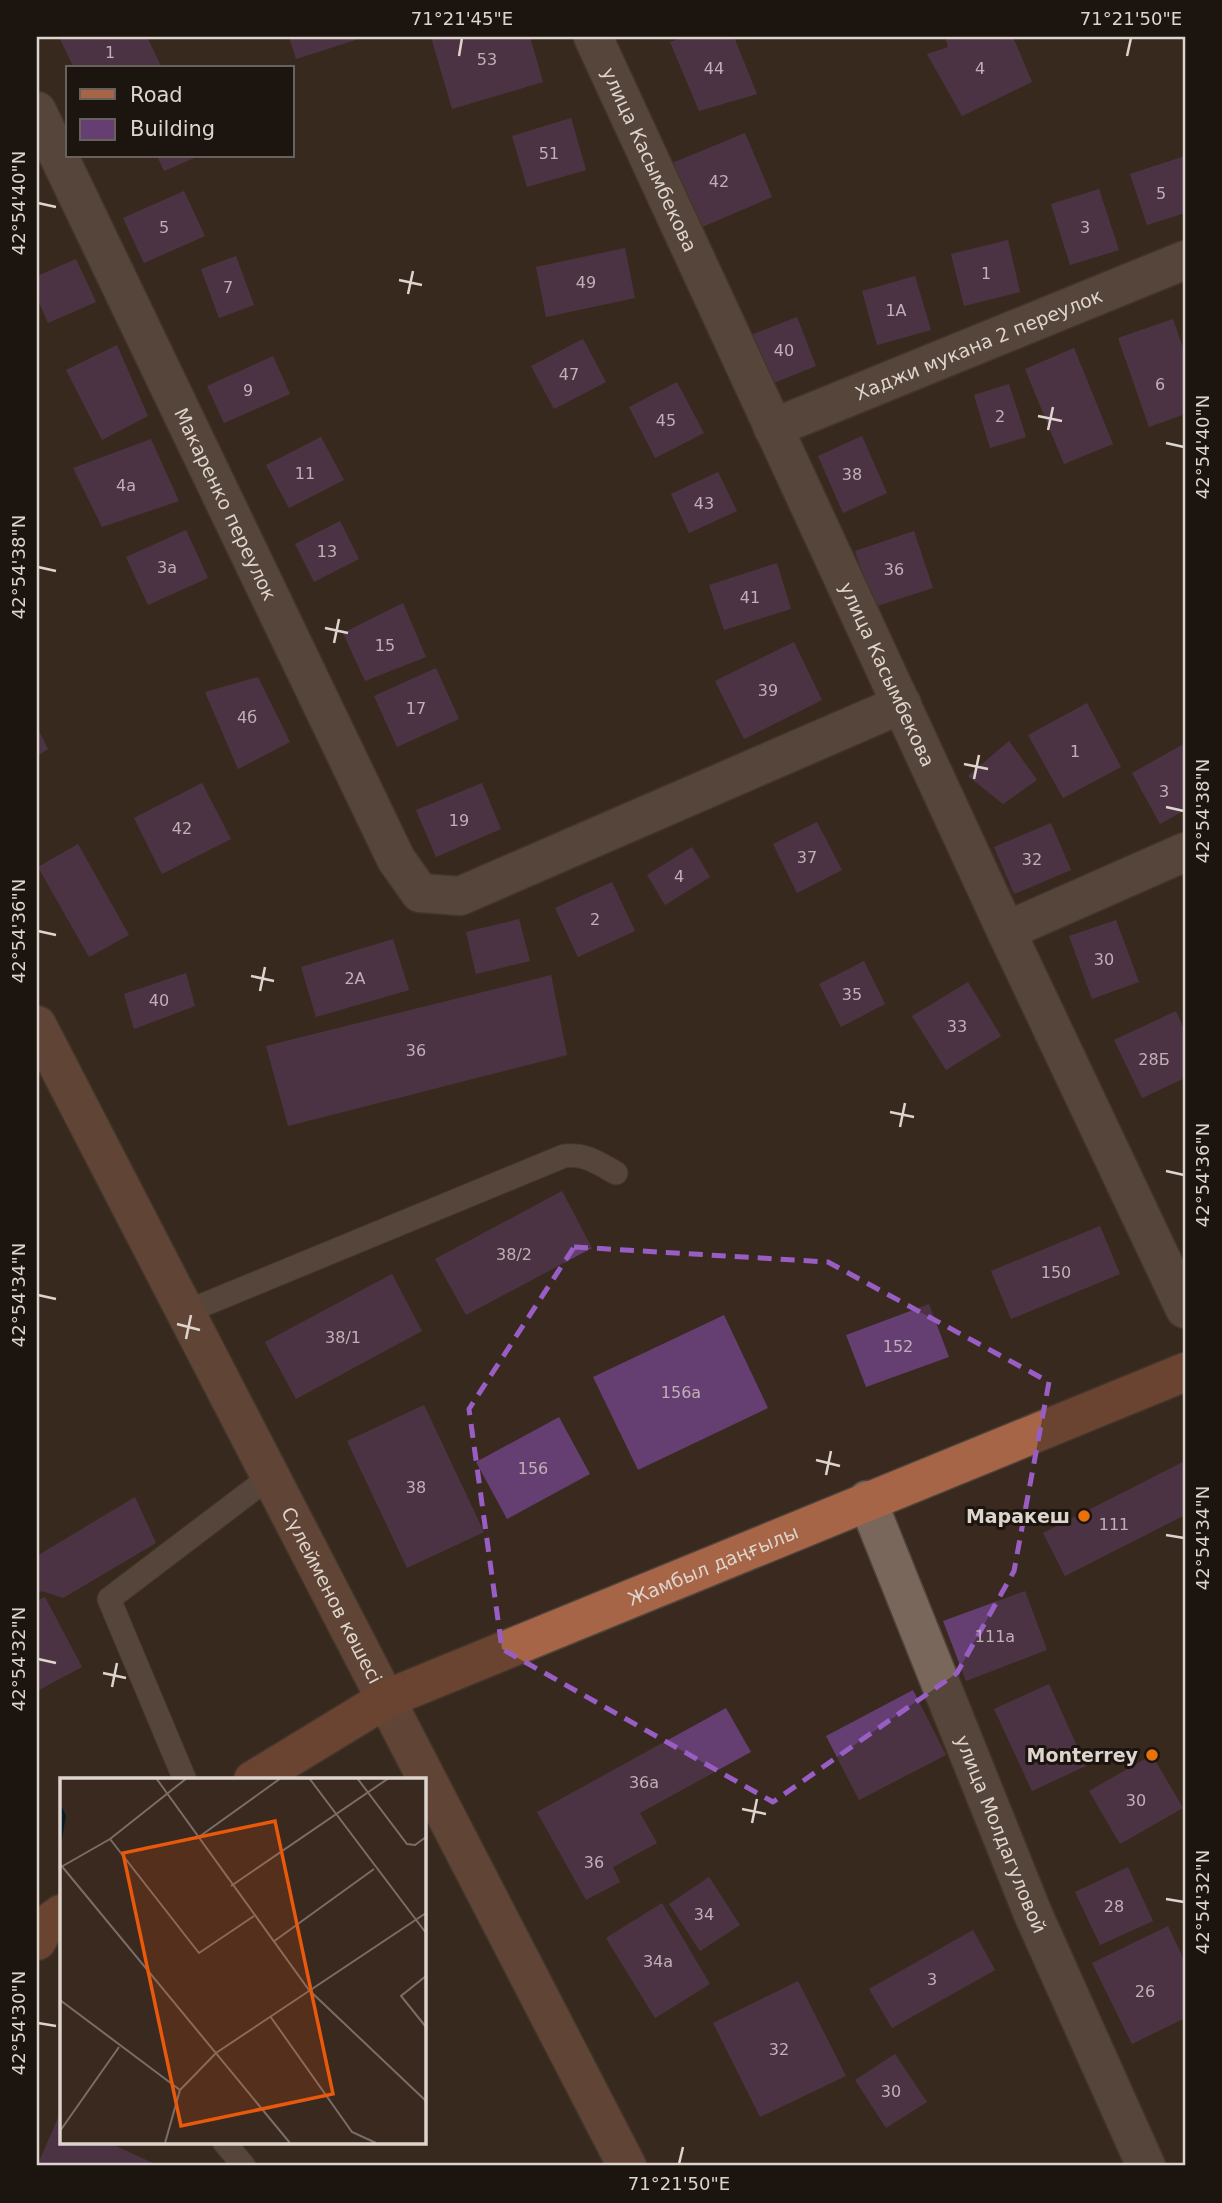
<svg xmlns="http://www.w3.org/2000/svg" width="1222" height="2203" viewBox="0 0 1222 2203" font-family="'DejaVu Sans',sans-serif">
<style>
.building{fill:#653f71}
.lines{fill:none;stroke-linecap:round;stroke-linejoin:round}
.lane-casing{stroke:#51443c;stroke-width:25}
.street-casing{stroke:#51443c;stroke-width:41}
.secondary-casing{stroke:#51443c;stroke-width:41}
.primary-casing{stroke:#51443c;stroke-width:41}
.lane{stroke:#79675c;stroke-width:23}
.street{stroke:#79675c;stroke-width:38}
.secondary{stroke:#906652;stroke-width:38}
.primary{stroke:#a66547;stroke-width:38}
.marked{fill:none;stroke:#995ec4;stroke-width:5;stroke-dasharray:14 9;stroke-linejoin:round}
.ticks{fill:none;stroke:#ded4ce;stroke-width:2.5}
.food-dot{fill:#e8710a;stroke:#1b140f;stroke-width:2.5}
.labels{text-anchor:middle;dominant-baseline:central;stroke-width:6;stroke-linejoin:round;paint-order:stroke}
.number-label{font-size:16px;fill:#c0afb7}
.street-label{font-size:19px;fill:#ded4ce;stroke:#1b140f}
.poi-label{font-size:19px;font-weight:bold;fill:#ded4ce;stroke:#1b140f;text-anchor:end}
.inset-river{fill:none;stroke:#031b25;stroke-width:3.5}
.inset-road{fill:none;stroke:#7b6d65;stroke-width:2}
.view{fill:#e8590c;fill-opacity:0.15;stroke:#e8590c;stroke-width:3.5}
.inset-edge{fill:none;stroke:#ded4ce;stroke-width:3.5}
.neatline{fill:none;stroke:#ded4ce;stroke-width:2.5}
.ticks-label{font-size:18px;text-anchor:middle;fill:#ded4ce}
</style>
<rect width="100%" height="100%" fill="#39291f"/>
<path class="building" d="M59,37H147L162,68H74Z
M289,37H365L296,59Z
M431,37H530L543,82L452,109Z
M685,37H734L757,94L699,111L670,42Z
M945,37H1013L1032,82L962,116L927,54L948,47Z
M571,118L586,170L527,187L512,136Z
M745,133L772,197L693,231L665,166Z
M157,156H199L164,171Z
M1185,156V213L1147,225L1130,174Z
M1099,189L1119,250L1070,265L1051,204Z
M184,191L205,236L144,263L123,218Z
M1008,240L1020,292L964,306L951,254Z
M625,248L635,298L546,317L536,267Z
M236,256L254,305L219,318L201,269Z
M76,259L96,302L48,323L37,298V276Z
M915,276L931,330L877,345L862,291Z
M797,317L816,366L771,384L751,335Z
M1173,319L1185,354V414L1149,427L1118,338Z
M583,339L606,382L554,409L531,366Z
M117,345L148,416L102,440L66,370Z
M1074,348L1113,444L1064,464L1025,369Z
M273,356L290,394L224,423L207,386Z
M677,382L704,433L655,458L629,407Z
M1009,384L1026,437L990,448L974,395Z
M862,436L887,493L843,513L818,456Z
M321,437L344,480L289,508L266,465Z
M151,439L179,501L102,527L73,468Z
M718,472L737,511L689,533L671,494Z
M340,521L359,559L314,582L295,544Z
M186,530L208,578L148,605L126,557Z
M914,531L933,588L874,607L855,551Z
M777,563L791,609L724,630L709,585Z
M403,603L426,657L365,681L343,633Z
M794,642L822,700L744,739L715,681Z
M436,668L459,719L397,747L374,696Z
M258,677L290,742L238,769L205,692Z
M1087,703L1121,767L1063,798L1028,735Z
M37,727L48,749L37,756Z
M1009,741L1037,780L1003,804L968,776Z
M1182,745L1185,751V810L1160,824L1132,773Z
M202,783L231,839L162,874L134,818Z
M482,783L501,829L436,857L416,810Z
M817,822L842,870L797,893L773,844Z
M1051,823L1071,870L1014,894L994,847Z
M78,844L129,935L89,957L38,867Z
M692,847L710,877L665,905L647,875Z
M612,882L635,931L578,957L555,908Z
M519,919L530,961L476,974L466,932Z
M1116,920L1139,982L1092,999L1069,936Z
M393,939L409,990L316,1017L301,967Z
M864,961L885,1004L841,1027L819,984Z
M186,973L195,1006L134,1029L124,994Z
M551,975L567,1055L288,1126L266,1046Z
M968,982L1001,1036L946,1070L912,1016Z
M1176,1011L1185,1032V1078L1142,1098L1114,1040Z
M562,1191L592,1248L466,1315L435,1259Z
M1100,1226L1120,1274L1011,1319L991,1271Z
M392,1274L422,1331L296,1399L265,1342Z
M929,1304L949,1357L866,1387L846,1335Z
M724,1315L768,1408L638,1470L593,1377Z
M424,1405L484,1532L407,1568L347,1441Z
M559,1417L590,1474L507,1519L476,1462Z
M1185,1461V1515L1065,1576L1043,1533Z
M135,1497L156,1543L63,1598L42,1591L37,1595V1556Z
M1025,1591L1047,1650L966,1681L943,1621Z
M45,1597L82,1667L37,1691V1601Z
M1049,1684L1086,1766L1032,1791L994,1709Z
M913,1690L946,1755L859,1800L826,1736Z
M726,1708L751,1752L640,1813L657,1843L613,1867L620,1882L586,1900L537,1812Z
M1152,1755L1183,1808L1120,1844L1089,1791Z
M1128,1867L1153,1921L1100,1945L1075,1892Z
M709,1877L740,1925L700,1951L669,1904Z
M662,1903L710,1984L655,2018L606,1938Z
M1168,1926L1185,1962V2018L1132,2044L1092,1963Z
M973,1930L995,1970L892,2028L869,1989Z
M798,1981L846,2076L760,2117L713,2023Z
M895,2054L927,2102L886,2128L855,2080Z
M58,2118L61,2120V2142H107L155,2164L154,2166H37Z"/>
<g class="lines">
<defs>
<path id="lane" d="M186,1312L564,1156C585,1153 598,1163 616,1173
M185,1780L109,1599L271,1476
M224,2142L244,2166"/>
<g id="street">
<path id="s1" d="M593,37L1006,931L1185,1309"/>
<path id="s2" d="M37,111L396,859L420,893L460,896L902,704"/>
<path id="s3" d="M773,428L1185,260"/>
<path d="M1006,931L1185,852"/>
<path id="s4" d="M867,1500L1033,1914L1146,2166"/>
</g>
<g id="secondary">
<path id="s5" d="M37,1025L627,2166"/>
</g>
<g id="primary">
<path id="s6" d="M253,1780L386,1699L1185,1372"/>
<path d="M37,1941L46,1925L61,1914"/>
</g>
</defs>
<use href="#lane" class="lane-casing"/>
<use href="#street" class="street-casing"/>
<use href="#secondary" class="secondary-casing"/>
<use href="#primary" class="primary-casing"/>
<use href="#lane" class="lane"/>
<use href="#street" class="street"/>
<use href="#secondary" class="secondary"/>
<use href="#primary" class="primary"/>
</g>
<path d="M0 0H1222V2203H0ZM574,1247L828,1262L1049,1382L1014,1571L957,1673L773,1802L502,1649L469,1409Z" fill="#39291f" fill-opacity=".55" fill-rule="evenodd"/>
<path class="marked" d="M574,1247L828,1262L1049,1382L1014,1571L957,1673L773,1802L502,1649L469,1409Z"/>
<path class="ticks" d="M459,56L462,38M1127,56L1131,38M38,203L56,207M399,280L422,285M408,294L413,271M1038,416L1062,421M1048,430L1053,407M1166,443L1184,447M38,567L56,571M325,628L348,633M334,643L339,619M964,764L988,769M974,779L979,755M1166,807L1184,811M38,931L56,935M251,976L274,981M260,991L265,967M890,1112L914,1117M900,1127L905,1103M1166,1171L1184,1175M38,1295L56,1299M177,1324L200,1330M186,1339L191,1315M816,1460L840,1466M826,1475L831,1451M1166,1535L1184,1538M38,1659L56,1663M103,1673L126,1678M112,1687L117,1663M742,1809L766,1814M752,1823L757,1799M1166,1899L1184,1902M38,2023L56,2026M679,2164L683,2147"/>
<g class="food-dot">
<circle cx="1084" cy="1516" r="7"/>
<circle cx="1152" cy="1755" r="7"/>
</g>
<g class="labels">
<g class="number-label">
<text x="110" y="52">1</text>
<text x="487" y="59">53</text>
<text x="714" y="68">44</text>
<text x="980" y="68">4</text>
<text x="549" y="153">51</text>
<text x="719" y="181">42</text>
<text x="1161" y="193">5</text>
<text x="164" y="227">5</text>
<text x="1085" y="227">3</text>
<text x="986" y="273">1</text>
<text x="586" y="282">49</text>
<text x="228" y="287">7</text>
<text x="896" y="310">1А</text>
<text x="784" y="350">40</text>
<text x="569" y="374">47</text>
<text x="1160" y="384">6</text>
<text x="248" y="390">9</text>
<text x="1000" y="416">2</text>
<text x="666" y="420">45</text>
<text x="305" y="473">11</text>
<text x="852" y="474">38</text>
<text x="126" y="485">4а</text>
<text x="704" y="503">43</text>
<text x="327" y="551">13</text>
<text x="167" y="567">3а</text>
<text x="894" y="569">36</text>
<text x="750" y="597">41</text>
<text x="385" y="645">15</text>
<text x="768" y="690">39</text>
<text x="416" y="708">17</text>
<text x="247" y="717">4б</text>
<text x="1075" y="751">1</text>
<text x="1164" y="791">3</text>
<text x="459" y="820">19</text>
<text x="182" y="828">42</text>
<text x="807" y="857">37</text>
<text x="1032" y="859">32</text>
<text x="679" y="876">4</text>
<text x="595" y="919">2</text>
<text x="1104" y="959">30</text>
<text x="355" y="978">2А</text>
<text x="852" y="994">35</text>
<text x="159" y="1000">40</text>
<text x="957" y="1026">33</text>
<text x="416" y="1050">36</text>
<text x="1154" y="1059">28Б</text>
<text x="514" y="1254">38/2</text>
<text x="1056" y="1272">150</text>
<text x="343" y="1337">38/1</text>
<text x="898" y="1346">152</text>
<text x="681" y="1392">156а</text>
<text x="533" y="1468">156</text>
<text x="416" y="1487">38</text>
<text x="1114" y="1524">111</text>
<text x="995" y="1636">111а</text>
<text x="644" y="1782">36а</text>
<text x="1136" y="1800">30</text>
<text x="594" y="1862">36</text>
<text x="1114" y="1906">28</text>
<text x="704" y="1914">34</text>
<text x="658" y="1961">34а</text>
<text x="932" y="1979">3</text>
<text x="1145" y="1991">26</text>
<text x="779" y="2049">32</text>
<text x="891" y="2091">30</text>
</g>
<g class="street-label">
<text stroke="none"><textPath href="#s1" startOffset="135">улица Касымбекова</textPath></text>
<text stroke="none"><textPath href="#s3" startOffset="222">Хаджи мукана 2 переулок</textPath></text>
<text stroke="none"><textPath href="#s2" startOffset="436">Макаренко переулок</textPath></text>
<text stroke="none"><textPath href="#s1" startOffset="702">улица Касымбекова</textPath></text>
<text stroke="none"><textPath href="#s6" startOffset="509">Жамбыл даңғылы</textPath></text>
<text stroke="none"><textPath href="#s5" startOffset="642">Сүлейменов көшесі</textPath></text>
<text stroke="none"><textPath href="#s4" startOffset="360">улица Молдагуловой</textPath></text>
</g>
<g class="poi-label">
<text x="1070" y="1516">Маракеш</text>
<text x="1138" y="1755">Monterrey</text>
</g>
</g>
<g transform="translate(60 1778)">
<rect width="366" height="366" fill="#39291f"/>
<path class="inset-river" d="M0,29L4,38L0,63"/>
<path class="inset-road" d="M96,0L249,212L366,323M249,0L366,155M297,0L347,66L355,67L366,59M50,61L139,175L194,138M136,61L221,0M0,86L230,365M1,89L50,61L127,0M171,108L329,0M213,164L314,91M366,198L341,218L366,249M0,222L120,312M210,238L292,354L316,365M0,353L59,269M105,365L120,312L156,275L366,135"/>
<path class="view" d="M215,43L273,316L121,348L63,75Z"/>
<rect width="366" height="366" class="inset-edge"/>
</g>
<rect width="1222" height="2203" fill="none" stroke="#1b140f" stroke-width="77"/>
<rect x="66" y="66" width="228" height="91" fill="#1b140f" stroke="#69615b" stroke-width="2"/>
<rect x="80" y="89" width="35" height="10" fill="#a66547" stroke="#69615b" stroke-width="2"/>
<text x="130" y="102" font-size="21" fill="#ded4ce">Road</text>
<rect x="80" y="119" width="35" height="21" fill="#653f71" stroke="#69615b" stroke-width="2"/>
<text x="130" y="136" font-size="21" fill="#ded4ce">Building</text>
<rect x="38" y="38" width="1146" height="2126" class="neatline"/>
<g class="ticks-label">
<text x="462" y="25">71°21'45"E</text>
<text x="1131" y="25">71°21'50"E</text>
<text transform="translate(19 203) rotate(-90)" y="6">42°54'40"N</text>
<text transform="translate(1203 447) rotate(-90)" y="6">42°54'40"N</text>
<text transform="translate(19 567) rotate(-90)" y="6">42°54'38"N</text>
<text transform="translate(1203 811) rotate(-90)" y="6">42°54'38"N</text>
<text transform="translate(19 931) rotate(-90)" y="6">42°54'36"N</text>
<text transform="translate(1203 1175) rotate(-90)" y="6">42°54'36"N</text>
<text transform="translate(19 1295) rotate(-90)" y="6">42°54'34"N</text>
<text transform="translate(1203 1538) rotate(-90)" y="6">42°54'34"N</text>
<text transform="translate(19 1659) rotate(-90)" y="6">42°54'32"N</text>
<text transform="translate(1203 1902) rotate(-90)" y="6">42°54'32"N</text>
<text transform="translate(19 2023) rotate(-90)" y="6">42°54'30"N</text>
<text x="679" y="2190">71°21'50"E</text>
</g>
</svg>
